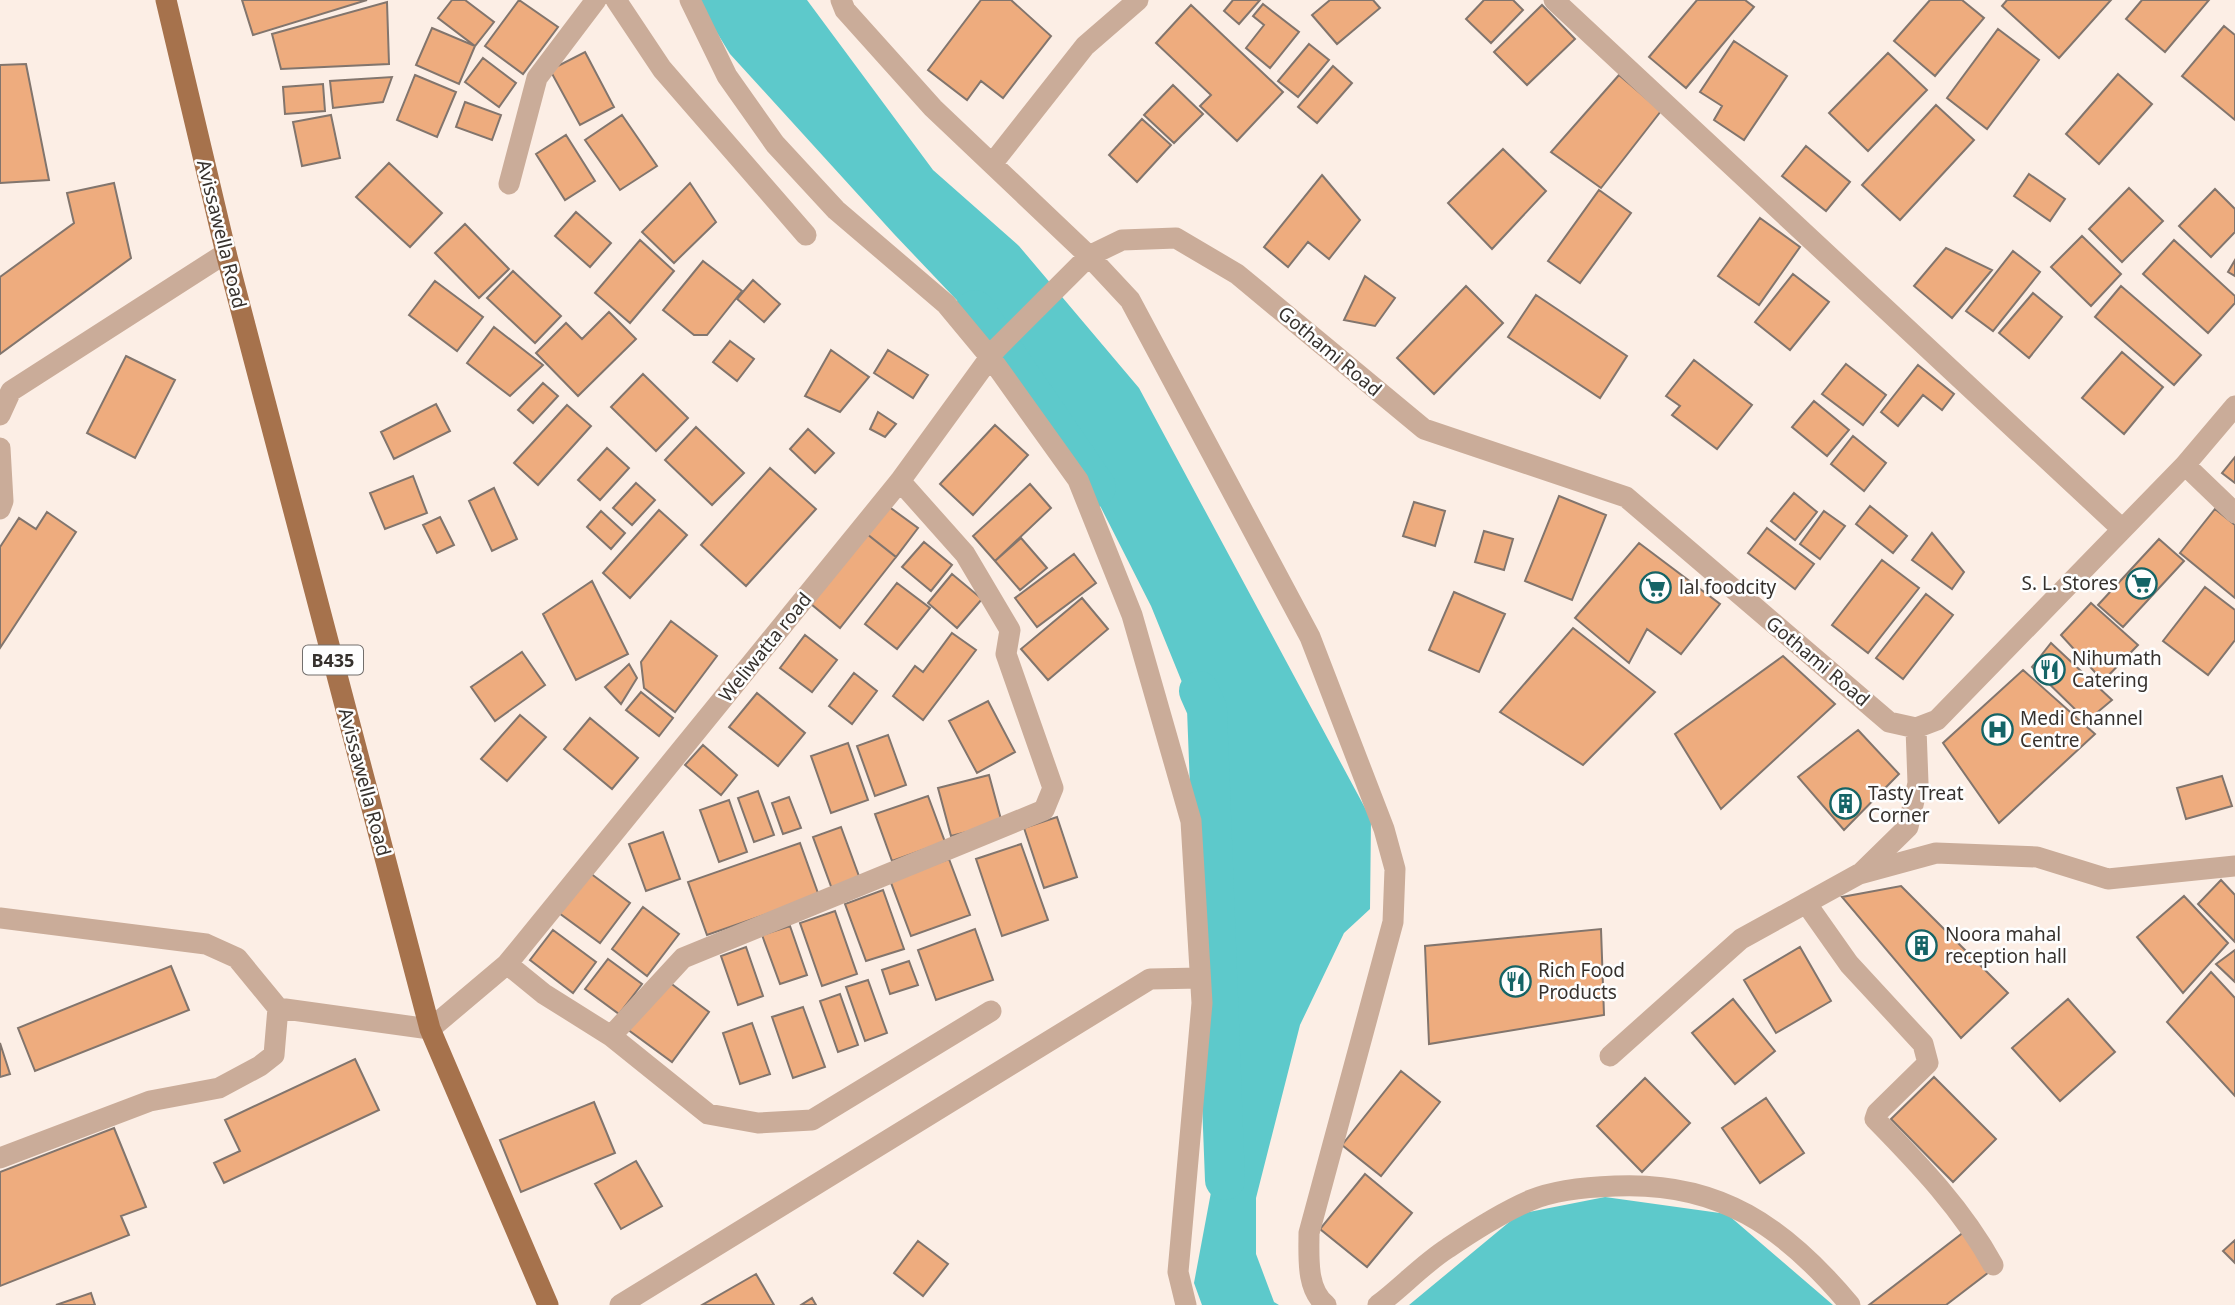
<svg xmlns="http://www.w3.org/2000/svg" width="2235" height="1305" viewBox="0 0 2235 1305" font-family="'Noto Sans',sans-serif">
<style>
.water{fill:#5dc9cb}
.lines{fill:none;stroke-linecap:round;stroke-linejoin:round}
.canal{stroke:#5dc9cb;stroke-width:40}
.building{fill:#eeac7e;stroke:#82756d;stroke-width:2}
.minor{stroke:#caac99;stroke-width:21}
.major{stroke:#a6724c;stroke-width:21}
.labels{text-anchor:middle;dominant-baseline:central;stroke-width:5;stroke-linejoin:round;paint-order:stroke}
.shield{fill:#fefefe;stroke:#726e6c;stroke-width:2}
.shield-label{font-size:18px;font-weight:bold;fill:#36312d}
.street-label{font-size:19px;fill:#36312d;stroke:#fefefe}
.poi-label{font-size:19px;fill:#36312d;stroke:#fefefe;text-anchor:start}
</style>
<rect width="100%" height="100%" fill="#fceee5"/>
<path class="water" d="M697,0H807L933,170L1019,246L1139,388L1371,819L1370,909L1344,933L1300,1025L1256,1198V1254L1274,1302L1279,1305H1202L1194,1283L1227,1107L1229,950L1221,778L1151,606L1088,482L1028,375L894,234L730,54Z
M1605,1197L1727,1214L1833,1305H1409L1519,1214Z"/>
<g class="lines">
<path class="canal" d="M975,310L1096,487
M1199,691L1207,709L1225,1180"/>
</g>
<path class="building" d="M242,0H367L253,35Z
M452,0H465L494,22L475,46L438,18Z
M519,0L558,27L523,74L485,46Z
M981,0H1011L1051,36L1003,98L981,81L967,100L928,70Z
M1233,0H1260L1239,24L1224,11Z
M1330,0H1373L1380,8L1337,44L1312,15Z
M1484,0H1513L1523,10L1491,43L1466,19Z
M1697,0H1745L1754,7L1686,88L1649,57Z
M1930,0H1962L1984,18L1935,76L1894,41Z
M2007,0H2111L2059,58L2002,6Z
M2142,0H2209L2165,52L2126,19Z
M387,2L389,64L281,69L272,34Z
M1263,4L1299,32L1270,68L1246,48L1264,25L1253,16Z
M1191,5L1283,92L1237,141L1200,106L1211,95L1156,43Z
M1542,5L1575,39L1527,85L1494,52Z
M2224,26L2235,35V120L2182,76Z
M432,28L475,46L459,84L416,65Z
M1998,29L2039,60L1987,129L1947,98Z
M1734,41L1787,76L1744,140L1714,120L1722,106L1700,92Z
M1309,44L1329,60L1298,97L1278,81Z
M585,52L614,107L580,125L550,70Z
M1888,53L1927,90L1868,151L1829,113Z
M483,58L516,83L499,107L465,82Z
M26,64L49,180L0,183V65Z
M1333,66L1352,83L1317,123L1298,107Z
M2118,74L2152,104L2099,164L2066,134Z
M415,75L456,92L437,137L397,120Z
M1619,75L1661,111L1601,188L1551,152Z
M392,77L383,102L333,108L330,81Z
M323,84L325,111L285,114L283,87Z
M1173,85L1203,114L1174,143L1144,115Z
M465,102L501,115L492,140L456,127Z
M1936,105L1974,140L1900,220L1862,185Z
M331,115L340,158L302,166L293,122Z
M622,115L657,166L620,190L585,140Z
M1142,119L1171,145L1137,182L1109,155Z
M566,135L595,181L565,200L536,154Z
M1806,146L1850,182L1826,211L1782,176Z
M1503,149L1546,191L1492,249L1448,203Z
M389,163L442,213L410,247L356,197Z
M2029,174L2065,199L2050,221L2014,196Z
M1322,175L1360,220L1329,259L1308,242L1288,267L1264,247Z
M114,183L131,258L0,354V277L74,223L67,193Z
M690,183L716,222L674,263L642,232Z
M2129,188L2163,221L2122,262L2089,229Z
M2215,189L2235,209V232L2211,257L2179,226Z
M1599,190L1631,213L1580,283L1548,261Z
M576,212L611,243L590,267L555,236Z
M1760,218L1800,247L1759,305L1718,276Z
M465,224L509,269L479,298L435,253Z
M2082,236L2121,274L2091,306L2051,267Z
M640,240L674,271L630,323L595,293Z
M2174,240L2235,296V303L2208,333L2143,274Z
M1946,248L1992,270L1952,318L1914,286Z
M2013,251L2040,272L1993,331L1966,311Z
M2235,260V276L2228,272Z
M703,261L742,291L707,335H694L663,310Z
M513,271L561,316L535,343L487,298Z
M1793,274L1829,302L1790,350L1755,322Z
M1365,276L1395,298L1375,326L1344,320Z
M753,280L780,304L764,322L737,299Z
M435,281L483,317L457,351L409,315Z
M1466,286L1503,323L1434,394L1397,358Z
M2121,286L2201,355L2174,385L2095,317Z
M2033,293L2062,317L2029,358L1999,333Z
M1536,295L1627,356L1600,398L1508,337Z
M609,312L636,339L578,396L536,353L566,323L582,339Z
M494,327L543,365L510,396L467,363Z
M730,341L754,359L737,381L713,362Z
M831,350L869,377L840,412L805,396Z
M888,350L928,375L913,398L874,373Z
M2122,352L2163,387L2124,434L2082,398Z
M126,356L175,380L135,458L87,433Z
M1694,360L1752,405L1717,449L1672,415L1680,406L1666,396Z
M1846,364L1886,395L1863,425L1822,394Z
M1918,365L1954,394L1942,410L1923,395L1898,426L1881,412Z
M643,374L688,418L656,451L611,407Z
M543,383L558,396L533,423L518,410Z
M1814,401L1849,430L1827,456L1792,427Z
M436,404L450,431L394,459L381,432Z
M567,405L591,426L538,485L514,463Z
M878,412L896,424L885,437L870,429Z
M995,425L1028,455L973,515L940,484Z
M696,427L744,473L712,505L665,460Z
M808,429L834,453L815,473L790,449Z
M1853,436L1886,463L1864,491L1831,464Z
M607,448L629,468L600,500L578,480Z
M2235,457V483L2222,473Z
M770,468L816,509L746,586L701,545Z
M413,476L427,513L385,529L370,493Z
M636,483L655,500L632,525L613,508Z
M1030,484L1051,508L995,561L973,536Z
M494,488L517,539L492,551L469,501Z
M1794,493L1817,512L1795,540L1771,521Z
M1559,496L1606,515L1572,600L1525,581Z
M1414,502L1445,511L1435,546L1403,536Z
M888,506L918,528L896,557L867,534Z
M1870,506L1907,536L1893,553L1856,524Z
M2215,509L2235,525V598L2180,553Z
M659,510L687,535L630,598L603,573Z
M601,511L625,533L611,549L587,527Z
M1824,511L1845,526L1820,559L1800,544Z
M47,512L76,532L0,648V547L19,518L36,529Z
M440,517L454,545L437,553L423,525Z
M1767,528L1814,564L1795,589L1748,553Z
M1484,531L1513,539L1504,570L1475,562Z
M1932,533L1964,572L1952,589L1912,560Z
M867,534L896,557L840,628L811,604Z
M1021,538L1047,568L1020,590L995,561Z
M2159,539L2184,561L2123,627L2098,605Z
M924,542L952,565L931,591L902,567Z
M1639,543L1720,604L1681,654L1647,629L1629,663L1575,618Z
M1074,554L1096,583L1037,627L1015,598Z
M1882,560L1919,588L1868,653L1832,625Z
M952,574L982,599L957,628L928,603Z
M592,581L628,654L576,680L543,614Z
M897,583L930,608L897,649L865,624Z
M2205,587L2235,610V640L2208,675L2163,641Z
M1454,592L1505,614L1479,672L1429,650Z
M1926,594L1953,615L1903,679L1876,658Z
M1082,598L1108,629L1048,680L1021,649Z
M2091,603L2138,645L2103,681L2061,635Z
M671,621L717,656L675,712L644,688L641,662Z
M1573,628L1655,692L1583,765L1500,712Z
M952,633L976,650L923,720L893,696L915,666L923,672Z
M805,635L837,660L812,692L780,668Z
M2051,643L2112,700L2087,721L2032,667Z
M522,652L545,685L495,721L471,687Z
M1783,656L1835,704L1721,809L1675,734Z
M629,664L637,678L621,704L605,687Z
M2023,670L2095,734L1999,823L1943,743Z
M854,673L877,691L852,724L829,706Z
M641,692L673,718L659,736L626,710Z
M757,693L805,733L778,766L729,727Z
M988,701L1015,752L977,773L949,721Z
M520,715L546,737L507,781L481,759Z
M590,718L638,758L612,789L564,749Z
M1858,730L1899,774L1844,830L1798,777Z
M888,735L906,785L875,796L857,746Z
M848,743L868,800L831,813L811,756Z
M703,745L737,775L721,795L685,765Z
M989,775L1002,823L951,836L938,788Z
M2222,776L2232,806L2186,819L2177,788Z
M758,791L774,835L754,842L738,798Z
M928,796L945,842L892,861L875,814Z
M789,797L801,828L783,834L772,803Z
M729,800L747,852L719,862L700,810Z
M1057,817L1077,877L1044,888L1024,828Z
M841,827L860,879L832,889L813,837Z
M663,832L680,879L646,891L629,844Z
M800,843L819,896L707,935L688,882Z
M1021,844L1048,920L1002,936L976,859Z
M949,859L970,915L911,936L890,880Z
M590,873L630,903L600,943L559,913Z
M2221,880L2235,895V942L2198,904Z
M1901,886L2008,993L1961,1038L1842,897Z
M883,890L904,949L866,961L845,904Z
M2184,896L2228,943L2183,993L2137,937Z
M643,907L679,934L647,976L612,949Z
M835,911L857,974L822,986L800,923Z
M790,926L807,975L780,984L762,935Z
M975,929L993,980L936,1000L918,950Z
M1601,929L1604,1015L1429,1044L1425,946Z
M553,930L596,962L573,993L530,960Z
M746,947L763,996L738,1005L721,956Z
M1800,947L1831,1001L1776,1033L1744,980Z
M2235,950V982L2216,964Z
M608,959L642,984L619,1014L585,989Z
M909,961L918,985L890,994L882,970Z
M171,966L189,1010L35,1071L18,1028Z
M2211,972L2235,998V1096L2167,1022Z
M665,979L709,1012L672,1062L627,1029Z
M868,980L887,1033L865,1041L846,987Z
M840,994L858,1045L838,1052L820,1001Z
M1733,999L1775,1051L1735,1084L1692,1033Z
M2068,999L2115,1052L2060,1101L2012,1048Z
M803,1007L825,1067L793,1078L772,1017Z
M752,1023L770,1074L740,1084L723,1033Z
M0,1043L10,1074L0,1077Z
M355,1059L379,1110L224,1183L214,1163L240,1151L225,1120Z
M1401,1071L1440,1102L1381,1176L1342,1145Z
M1934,1077L1996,1139L1953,1182L1891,1119Z
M1645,1078L1690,1123L1642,1172L1597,1126Z
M1766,1098L1804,1153L1760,1183L1722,1128Z
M594,1102L615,1153L521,1192L500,1140Z
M114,1128L146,1207L121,1216L129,1235L0,1286V1172Z
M636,1161L662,1206L621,1229L595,1184Z
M1365,1174L1412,1213L1367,1267L1320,1229Z
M1964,1232L1993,1269L1946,1305H1869Z
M2235,1240V1263L2223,1251Z
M918,1241L948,1264L923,1296L894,1273Z
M756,1274L774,1305H702Z
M91,1293L95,1305H56Z
M812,1298L816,1305H801Z"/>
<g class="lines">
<path class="minor" d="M616,0L662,69L806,235
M690,0L727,76L775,144L836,210L946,304L990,357L1078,480L1132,615L1191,821L1202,1003L1178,1272L1186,1305
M841,0L845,10L933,108L1089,256L1130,300L1310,637L1384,829L1395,869L1393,922L1309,1233C1309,1257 1306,1289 1326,1305
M1554,0L2122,529
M992,164L1085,46L1138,0
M509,184L537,78L596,0
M0,415L11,391L226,253
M0,448L3,501L0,509
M2185,465L2235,513
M1861,873L1908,827L1918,783L1916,728
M1806,903L1849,964L1923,1044L1928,1063L1877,1113L1875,1119C1919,1164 1963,1210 1993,1265
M0,918L206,944L237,958L278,1008L430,1029L507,964L900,481L996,349L1089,256L1122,240L1176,238L1237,274L1424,429L1626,497L1889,722L1916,728L1937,720L2185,465L2235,406
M507,964L544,994L611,1036L708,1114L758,1123L812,1120L991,1011
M611,1036L683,958L1044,810L1053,788L1006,654L1010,630L965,554L900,481
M1610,1056L1741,939L1859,874L1936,853L2037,857L2108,879L2235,866
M0,1158L150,1101L219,1088L260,1066L274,1055L278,1008
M620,1305L1150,979L1200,978
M1378,1305C1402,1287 1423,1264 1448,1248C1473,1231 1503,1212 1531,1200C1555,1190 1589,1187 1615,1186C1719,1181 1785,1227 1850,1305"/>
<path class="major" d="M166,0L226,253L430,1029L548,1305"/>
</g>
<defs>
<symbol id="supermarket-ring" viewBox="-11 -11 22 22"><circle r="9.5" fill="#fefefe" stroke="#156466" stroke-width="1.5"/><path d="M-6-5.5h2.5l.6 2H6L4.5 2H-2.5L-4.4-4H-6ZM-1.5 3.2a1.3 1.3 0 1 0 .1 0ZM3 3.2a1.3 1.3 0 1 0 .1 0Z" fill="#156466"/></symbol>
<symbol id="restaurant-ring" viewBox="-11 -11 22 22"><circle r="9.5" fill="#fefefe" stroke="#156466" stroke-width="1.5"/><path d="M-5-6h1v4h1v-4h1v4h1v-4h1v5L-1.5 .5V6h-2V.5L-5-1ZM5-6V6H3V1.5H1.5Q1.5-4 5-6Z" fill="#156466"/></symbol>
<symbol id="hospital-ring" viewBox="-11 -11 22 22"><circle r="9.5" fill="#fefefe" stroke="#156466" stroke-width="1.5"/><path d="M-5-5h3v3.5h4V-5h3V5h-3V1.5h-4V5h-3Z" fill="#156466"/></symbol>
<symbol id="building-ring" viewBox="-11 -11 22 22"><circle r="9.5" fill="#fefefe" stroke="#156466" stroke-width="1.5"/><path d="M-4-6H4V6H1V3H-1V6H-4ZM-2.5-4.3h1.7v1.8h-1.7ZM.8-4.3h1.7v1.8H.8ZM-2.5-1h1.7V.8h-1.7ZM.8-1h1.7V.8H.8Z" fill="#156466"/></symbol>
</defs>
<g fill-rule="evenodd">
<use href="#supermarket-ring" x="2124" y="566" width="35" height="35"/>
<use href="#supermarket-ring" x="1638" y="570" width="35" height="35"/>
<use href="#restaurant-ring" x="2032" y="652" width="35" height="35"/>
<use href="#hospital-ring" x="1980" y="712" width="35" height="35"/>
<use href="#building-ring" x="1828" y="786" width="35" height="35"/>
<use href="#building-ring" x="1904" y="928" width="35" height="35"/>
<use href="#restaurant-ring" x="1498" y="964" width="35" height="35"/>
</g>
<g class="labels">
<rect class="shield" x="303" y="645.5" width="60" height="29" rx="5"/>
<g class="shield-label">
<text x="333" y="660">B435</text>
</g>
<g class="street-label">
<text transform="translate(222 234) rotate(76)">Avissawella Road</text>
<text transform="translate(1330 351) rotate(40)">Gothami Road</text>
<text transform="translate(765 647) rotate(-51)">Weliwatta road</text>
<text transform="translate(1818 661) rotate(40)">Gothami Road</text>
<text transform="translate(365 782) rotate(75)">Avissawella Road</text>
</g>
<g class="poi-label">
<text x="2118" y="583" text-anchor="end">S. L. Stores</text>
<text x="1679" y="587">lal foodcity</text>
<text x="2072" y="658">Nihumath<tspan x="2072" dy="22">Catering</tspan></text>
<text x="2020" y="718">Medi Channel<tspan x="2020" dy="22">Centre</tspan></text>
<text x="1868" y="793">Tasty Treat<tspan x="1868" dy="22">Corner</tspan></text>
<text x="1945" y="934">Noora mahal<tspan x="1945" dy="22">reception hall</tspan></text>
<text x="1538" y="970">Rich Food<tspan x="1538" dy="22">Products</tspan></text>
</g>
</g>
</svg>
